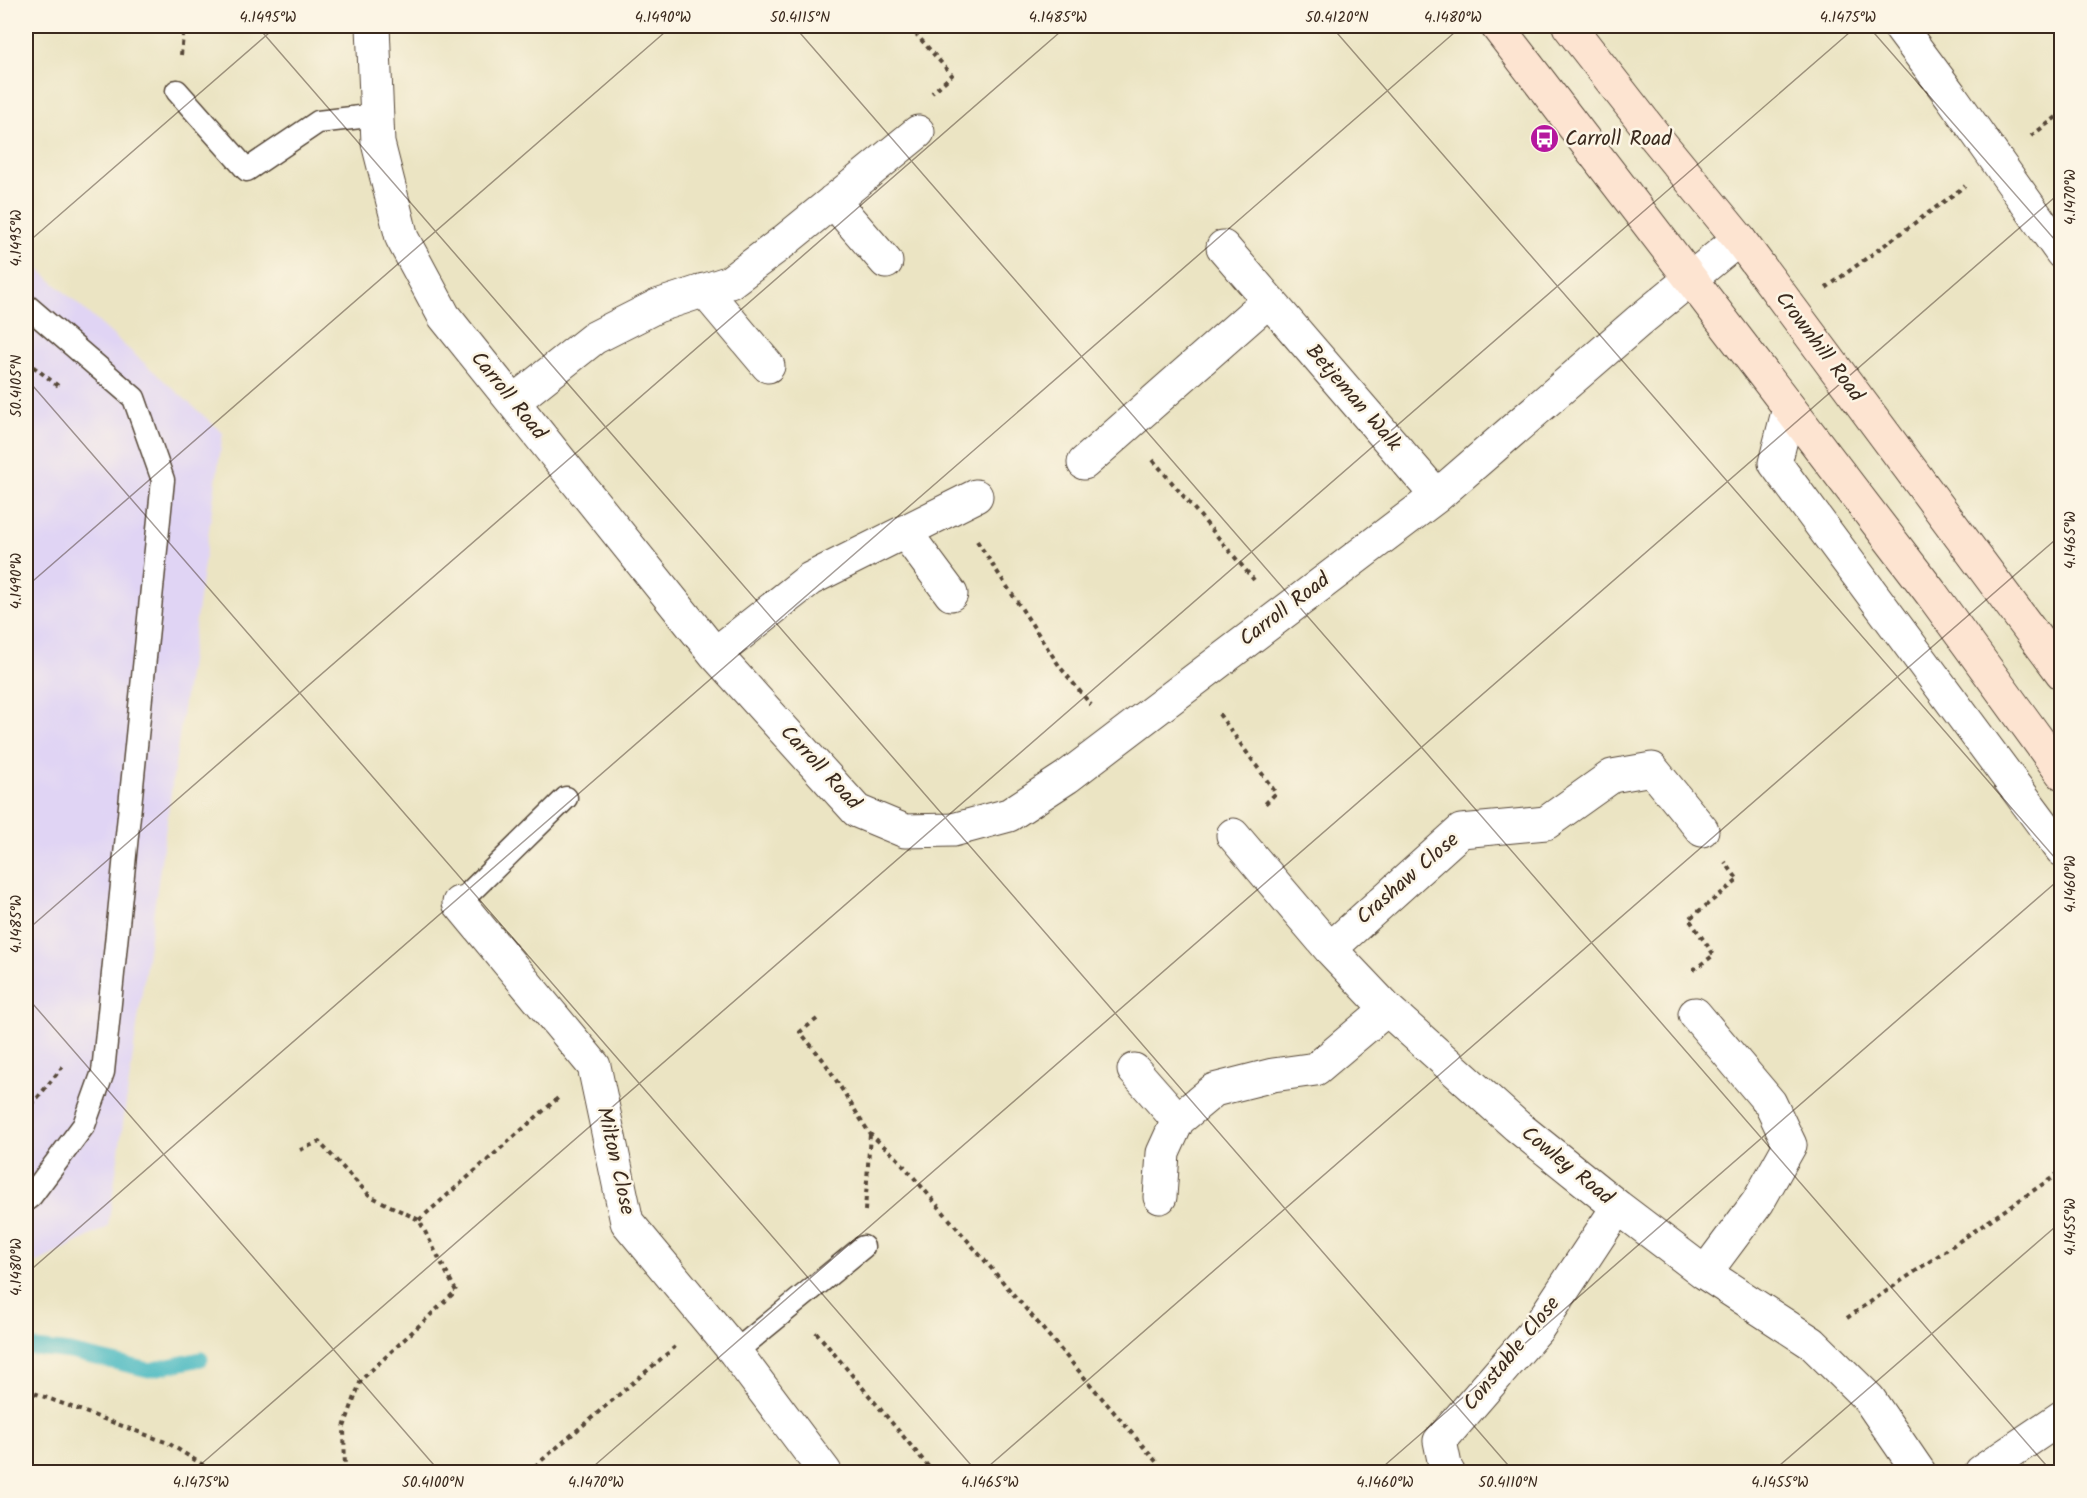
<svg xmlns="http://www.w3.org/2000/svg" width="2087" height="1498" viewBox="0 0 2087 1498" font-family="Kalam,sans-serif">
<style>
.built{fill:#e0d4f4}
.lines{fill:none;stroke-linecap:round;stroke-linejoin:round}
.stream{stroke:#4ab9c1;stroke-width:15}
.lane-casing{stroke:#554637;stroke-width:25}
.street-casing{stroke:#554637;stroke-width:35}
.secondary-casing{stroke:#554637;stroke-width:35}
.path{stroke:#554637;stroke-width:4;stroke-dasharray:4.5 4.5;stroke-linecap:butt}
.lane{stroke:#fff;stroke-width:22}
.street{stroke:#fff;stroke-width:33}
.secondary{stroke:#fde4d1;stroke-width:33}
.ticks{fill:none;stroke:#3b2a1e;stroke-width:1.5;stroke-opacity:0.45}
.labels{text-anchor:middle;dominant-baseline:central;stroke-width:5;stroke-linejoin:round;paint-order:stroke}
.poi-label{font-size:21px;fill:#3b2a1e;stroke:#fcf5e5;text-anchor:start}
.street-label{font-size:21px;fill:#3b2a1e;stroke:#fcf5e5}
.neatline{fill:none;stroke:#3b2a1e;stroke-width:2}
.ticks-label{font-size:15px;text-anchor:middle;fill:#3b2a1e}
</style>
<rect width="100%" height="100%" fill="#fcf5e5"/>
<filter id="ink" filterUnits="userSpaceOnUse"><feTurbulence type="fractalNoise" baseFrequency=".0167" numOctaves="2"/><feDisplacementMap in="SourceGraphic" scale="12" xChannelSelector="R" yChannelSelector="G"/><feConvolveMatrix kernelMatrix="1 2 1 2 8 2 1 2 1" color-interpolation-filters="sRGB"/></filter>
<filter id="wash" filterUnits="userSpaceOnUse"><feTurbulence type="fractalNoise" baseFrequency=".008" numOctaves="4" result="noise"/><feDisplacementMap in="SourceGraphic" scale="24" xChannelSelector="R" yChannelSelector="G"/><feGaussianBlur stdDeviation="1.35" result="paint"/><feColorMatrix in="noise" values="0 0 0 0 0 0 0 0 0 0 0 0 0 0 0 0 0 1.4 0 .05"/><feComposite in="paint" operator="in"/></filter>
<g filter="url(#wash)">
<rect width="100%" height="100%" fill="#ebe4c3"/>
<path class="built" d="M26,258L223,433L108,1227L26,1268Z"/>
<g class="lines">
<path class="stream" d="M26,1347L70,1352L149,1370L201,1359"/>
</g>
</g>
<g filter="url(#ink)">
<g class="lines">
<defs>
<path id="lane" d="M177,91L247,170L318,122L377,115
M26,305L134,398L163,480L103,1072L84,1125L31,1196L26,1200
M459,903L566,798
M735,1352L863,1247"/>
<path id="street" d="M373,26L378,143L402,238L444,316L715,654L857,811L905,831L953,830L1009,815L1067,777L1437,496L1640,320L1739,239
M1899,26L1951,96L2062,253
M833,201L886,262
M1223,247L1437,496
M704,290L768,366
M513,402L594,338L657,306L730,282L783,242L918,132
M1789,408L1775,463L2062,850
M1084,463L1268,301
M905,532L951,594
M715,654L810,579L976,496
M1233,835L1330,949L1387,1009L1517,1126L1618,1207L1705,1273L1812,1343L1869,1399L1919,1472
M459,903L594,1066L627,1222L735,1352L825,1472
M1330,949L1461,831L1546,823L1612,776L1652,769L1702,830
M1695,1014L1770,1103L1790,1145L1758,1202L1705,1273
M1134,1070L1178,1120
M1160,1197L1163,1153L1178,1120L1214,1090L1273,1075L1316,1069L1387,1009
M1448,1472L1446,1470L1440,1441L1538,1328L1618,1207
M1981,1472L2062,1417"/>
<path id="secondary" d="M1497,26L1931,593L2062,773
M1569,26L1657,139L1739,239L2062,673"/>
</defs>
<use href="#lane" class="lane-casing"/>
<use href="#street" class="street-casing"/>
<use href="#secondary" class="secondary-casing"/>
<path class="path" d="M909,26L952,75L932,93
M181,55L184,26
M2031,136L2062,113
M1826,288L1965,186
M26,361L61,388
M1153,460L1254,580
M977,541L1060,667L1091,705
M1219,714L1276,793L1264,805
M1693,970L1714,955L1689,919L1738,880L1725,862
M817,1019L800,1032L824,1061L870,1134L898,1159L1165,1472
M26,1112L64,1065
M300,1150L319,1142L370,1196L419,1220L456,1291L361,1380L344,1427L345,1472
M865,1211L870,1134
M419,1220L558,1098
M1847,1318L2062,1171
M816,1332L933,1472
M26,1390L168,1443L214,1472
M528,1472L675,1347"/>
<use href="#lane" class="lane"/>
<use href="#street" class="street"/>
<use href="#secondary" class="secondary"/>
</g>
</g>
<path class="ticks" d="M257,26L1514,1472M794,26L2052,1472M1331,26L2062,866M1868,26L2062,248M26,244L277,26M26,378L977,1472M26,587L672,26M26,931L1067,26M26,996L440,1472M26,1274L1462,26M192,1472L1857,26M587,1472L2062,191M982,1472L2062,534M1377,1472L2062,877M1772,1472L2062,1221"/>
<defs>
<symbol id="bus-disc" viewBox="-11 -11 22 22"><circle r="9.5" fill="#b5179e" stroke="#fcf5e5"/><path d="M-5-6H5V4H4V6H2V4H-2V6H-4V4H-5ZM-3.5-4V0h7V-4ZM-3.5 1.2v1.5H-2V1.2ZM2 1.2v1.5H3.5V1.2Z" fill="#fff"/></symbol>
</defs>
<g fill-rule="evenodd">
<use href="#bus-disc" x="1528" y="122" width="33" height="33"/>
</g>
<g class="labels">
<g class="poi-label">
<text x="1565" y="139">Carroll Road</text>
</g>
<g class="street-label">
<text transform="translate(1819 347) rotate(53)">Crownhill Road</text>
<text transform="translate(508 396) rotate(51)">Carroll Road</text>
<text transform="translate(1353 398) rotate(49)">Betjeman Walk</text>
<text transform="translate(1285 610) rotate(-37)">Carroll Road</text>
<text transform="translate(820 768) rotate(47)">Carroll Road</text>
<text transform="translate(1408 879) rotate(-41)">Crashaw Close</text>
<text transform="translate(615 1161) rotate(77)">Milton Close</text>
<text transform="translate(1567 1166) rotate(39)">Cowley Road</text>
<text transform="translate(1512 1354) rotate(-51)">Constable Close</text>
</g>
</g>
<rect width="2087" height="1498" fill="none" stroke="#fcf5e5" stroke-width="66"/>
<rect x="33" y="33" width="2021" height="1432" class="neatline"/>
<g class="ticks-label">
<text x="268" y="22">4.1495°W</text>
<text x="663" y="22">4.1490°W</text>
<text x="800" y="22">50.4115°N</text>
<text x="1058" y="22">4.1485°W</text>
<text x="1337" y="22">50.4120°N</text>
<text x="1453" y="22">4.1480°W</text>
<text x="1848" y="22">4.1475°W</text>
<text transform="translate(2070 197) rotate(-90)" y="5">4.1470°W</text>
<text transform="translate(16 238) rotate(-90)" y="5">4.1495°W</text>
<text transform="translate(16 386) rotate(-90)" y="5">50.4105°N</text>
<text transform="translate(2070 540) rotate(-90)" y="5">4.1465°W</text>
<text transform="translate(16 581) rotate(-90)" y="5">4.1490°W</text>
<text transform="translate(2070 884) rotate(-90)" y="5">4.1460°W</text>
<text transform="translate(16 924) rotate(-90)" y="5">4.1485°W</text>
<text transform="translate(2070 1227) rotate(-90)" y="5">4.1455°W</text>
<text transform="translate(16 1267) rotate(-90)" y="5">4.1480°W</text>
<text x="201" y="1487">4.1475°W</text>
<text x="433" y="1487">50.4100°N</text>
<text x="596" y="1487">4.1470°W</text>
<text x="990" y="1487">4.1465°W</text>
<text x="1385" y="1487">4.1460°W</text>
<text x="1508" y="1487">50.4110°N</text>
<text x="1780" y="1487">4.1455°W</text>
</g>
</svg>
